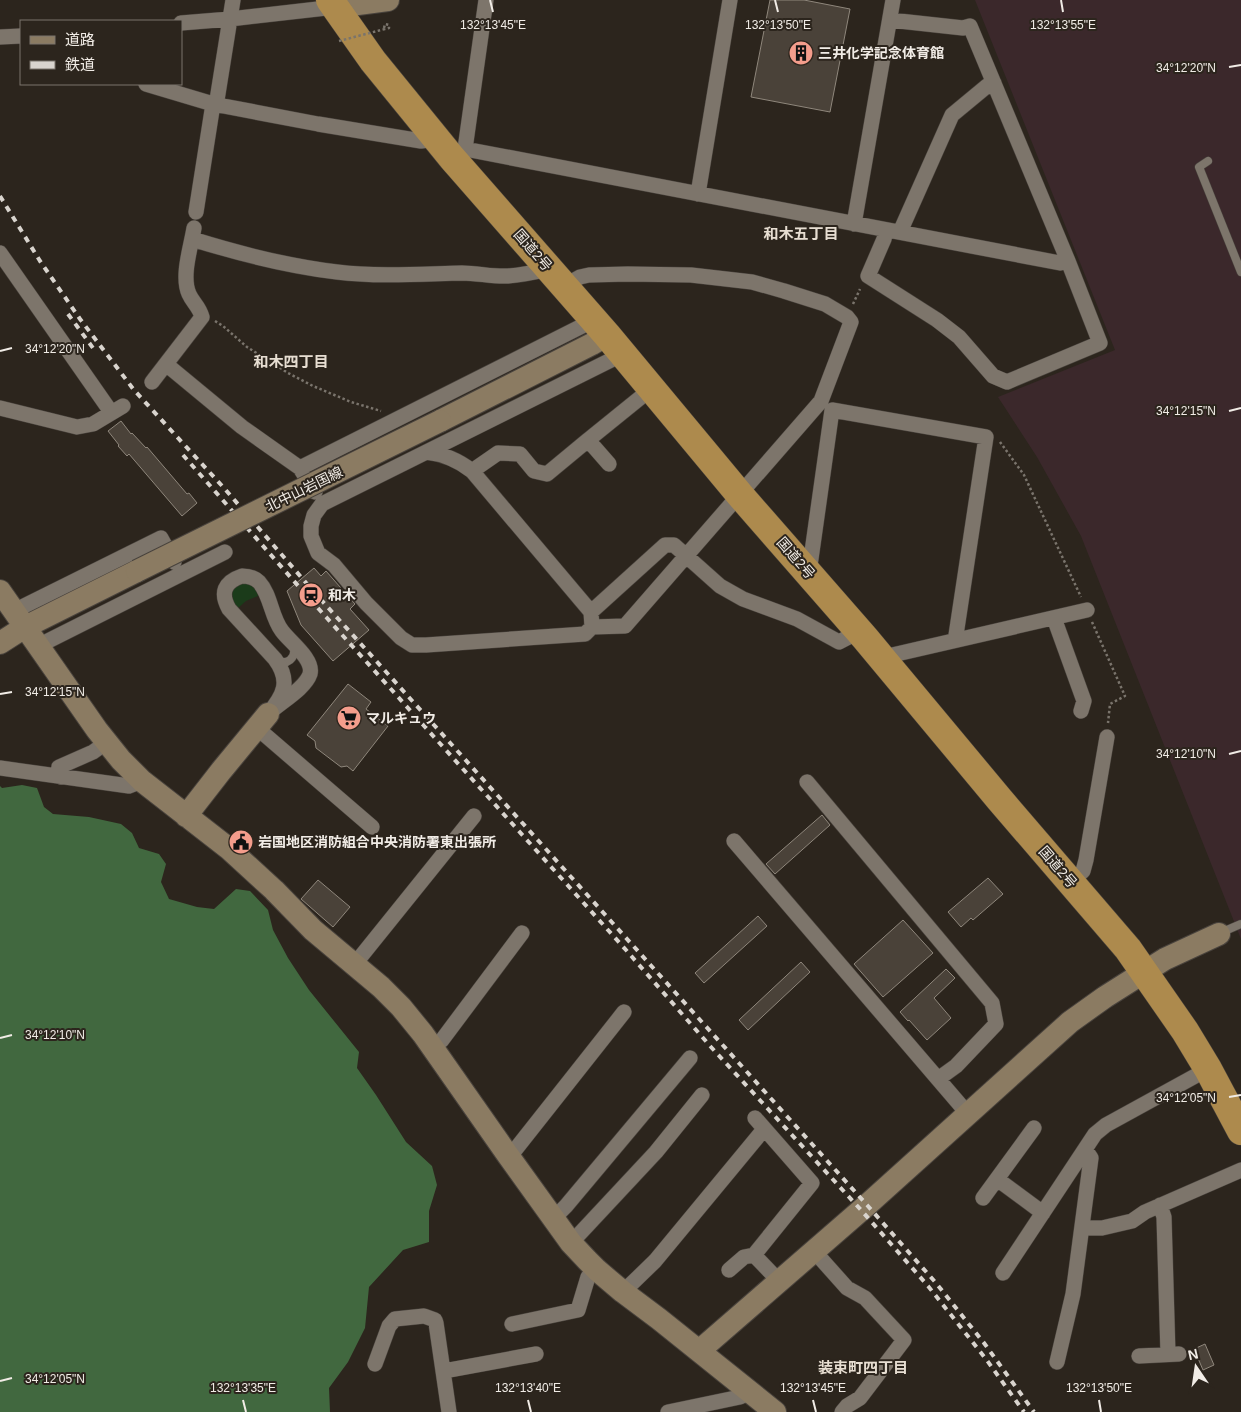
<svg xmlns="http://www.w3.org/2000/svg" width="1241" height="1412" viewBox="0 0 1241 1412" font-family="Arial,'Noto Sans JP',sans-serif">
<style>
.industrial{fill:#3b282b}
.green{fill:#1b3b1a}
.forest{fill:#41683f}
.building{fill:#4a4239;stroke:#8f877c}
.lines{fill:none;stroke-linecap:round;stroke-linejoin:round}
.lane-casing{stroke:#49433d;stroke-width:9}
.street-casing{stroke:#49433d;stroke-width:16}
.secondary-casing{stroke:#49433d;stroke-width:24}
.highway-casing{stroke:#49433d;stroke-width:29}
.path{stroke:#7a746c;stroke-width:2.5;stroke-dasharray:2.5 2.5;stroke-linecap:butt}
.lane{stroke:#7d756b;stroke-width:8}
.street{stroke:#7d756b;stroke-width:15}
.secondary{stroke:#8b7b62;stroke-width:22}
.highway{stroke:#ad8a4d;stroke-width:28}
.rail{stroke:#d9d4ce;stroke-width:4;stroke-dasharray:6 6;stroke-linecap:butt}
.secondary-bridge-casing{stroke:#49433d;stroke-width:24;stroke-linecap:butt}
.path-bridge{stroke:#7a746c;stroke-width:2.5;stroke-dasharray:2.5 2.5;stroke-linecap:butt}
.secondary-bridge{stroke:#8b7b62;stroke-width:22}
.ticks{fill:none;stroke:#f1ece6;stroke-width:2}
.labels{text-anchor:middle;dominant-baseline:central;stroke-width:4;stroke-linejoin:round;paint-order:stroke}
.poi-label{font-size:14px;font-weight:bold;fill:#f1ece6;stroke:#2c251d;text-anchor:start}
.street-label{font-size:14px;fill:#f1ece6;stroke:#2c251d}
.neighbourhood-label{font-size:15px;font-weight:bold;fill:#e7ded2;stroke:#2c251d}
.ticks-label{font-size:12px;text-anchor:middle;fill:#f1ece6;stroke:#2c251d;stroke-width:4;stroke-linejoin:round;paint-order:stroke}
</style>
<rect width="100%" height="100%" fill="#2c251d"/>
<path class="industrial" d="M975,0H1241V939L1081,536L1037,457L998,397L1115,350Z"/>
<path class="green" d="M245,583C253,585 256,588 258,596L246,601L236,610C232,597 227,587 245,583Z"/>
<path class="forest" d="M22,785L37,788L44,807L53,814L89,817L121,824L132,833L139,848L159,854L166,864L161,882L169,899L197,907L214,909L236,889L250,891L268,910L273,930L288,958L309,990L359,1052L357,1068L376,1095L406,1142L432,1166L437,1185L429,1211V1242L403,1250L369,1287L365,1328L348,1362L329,1388L330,1412H0V786L2,788Z"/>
<path class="building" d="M770,0H804L850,9L830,112L751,97Z
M121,421L131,434L132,433L146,448L147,447L187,494L189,493L197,503L182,516L129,454L127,456L118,446L119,445L108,431Z
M314,568L321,576L326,571L355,604L350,609L369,630L333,661L301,625L287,591Z
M348,684L371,702L366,709L388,726L353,771L347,766L341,767L316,748L315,741L307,735Z
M822,815L830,825L775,874L766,864Z
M988,878L1003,894L973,920L971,918L961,927L948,912Z
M318,880L350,907L333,927L301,899Z
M758,916L767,926L704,983L695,973Z
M903,920L933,953L883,997L854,964Z
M801,962L810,972L748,1030L739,1020Z
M946,969L955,978L934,998L951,1018L927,1040L909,1020L908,1021L900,1012Z
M1205,1344L1214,1365L1203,1370L1194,1349Z"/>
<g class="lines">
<defs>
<path id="lane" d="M1208,161L1199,167L1241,272
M278,660C287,666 296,658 294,647
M1220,933L1241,924"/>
<path id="street" d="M181,23L230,19L335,7
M0,37L21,36
M146,84L213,104L318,124L421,141L437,139
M465,149L486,0
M452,158L465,149L1060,263L1068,261
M698,194L730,0
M196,212L213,104L217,100L233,0
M854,224L893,0
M886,230L884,239L868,276L937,320L959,337L993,376L1007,382L1100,343L1068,261L970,26L963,28L890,20
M900,232L952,115L987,86L994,83
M192,239C240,254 287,266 337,272C378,277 421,274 462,273C478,273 493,277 508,276C522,275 536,272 549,269
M0,253L111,412
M564,286L580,277L589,275L628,274L691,275L752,282L784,291L825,304L847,317L851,322L821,401L625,626L592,627L585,634L426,645H412L401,638L366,603L334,565L318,553L311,536V526L314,515L322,504L623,354
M167,365L242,427L300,468
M152,382L202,317C199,306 193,303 189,294C181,276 191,247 194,228
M0,408L77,427L93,424L123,406
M426,452C444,454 458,460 472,471L591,612
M609,464L588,440L651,389
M472,471L498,453L520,454L534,471L547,474L588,440
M315,492L300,468L594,320
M809,573L832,410L986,437L956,635L957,640
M242,576C248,576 254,577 259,582C271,595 271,617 282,631C290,642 314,659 310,674C305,689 279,703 268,714C284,695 291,681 275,659L229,609C220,593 224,582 242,576Z
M14,611L161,538L174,562
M1054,618L1084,701L1081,711
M592,627L591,612L665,545H674L720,586L743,599L797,619L839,642L860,631
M38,646L225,552
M883,660L888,656L1087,610
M257,728L372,827
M0,768L129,786L142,781
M61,777L59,767L93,752L107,742
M807,782L992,1003L996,1024L956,1066L938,1079
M734,841L968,1114
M1071,881L1083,871L1086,860L1107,737
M354,965L474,816
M432,1047L442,1040L522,933
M507,1154L515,1150L624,1012
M997,1179L1043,1213
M983,1198L1034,1128
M1160,1205L1164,1217L1168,1354
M554,1218L566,1206L690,1058
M1082,1228H1102L1132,1221L1145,1212L1241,1170
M571,1243L656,1152L702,1095
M814,1251L847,1288L865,1298L904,1340L860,1398L847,1406L842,1412
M754,1255L779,1281
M729,1270L744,1257L754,1255L812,1183L755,1118
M1003,1273L1095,1134L1106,1125L1208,1069
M623,1292L655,1261L760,1134L765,1130
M512,1324L578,1310L588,1277L597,1270
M1139,1356L1179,1354
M1057,1362L1073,1294L1091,1158L1085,1149
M375,1364L389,1326L395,1319L424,1316L435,1320L436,1323L449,1412
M444,1371L536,1354
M668,1412L740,1397L751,1392"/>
<path id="secondary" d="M335,7L388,0
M440,421L592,344L607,335
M0,591L97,730L121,760L142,781L228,848L274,890L313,930L381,987L401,1007L423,1034L507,1154L571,1243L587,1260L597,1270L623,1292L659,1319L775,1412
M0,643L25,627L137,571
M186,816L221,771L268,714
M701,1351L707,1344L867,1205L1070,1022L1105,997L1165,959L1219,934"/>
<path id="highway" d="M330,0L373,61L452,158L607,335L740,495L865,638L1000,800L1128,949L1185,1031L1208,1069L1241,1131"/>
</defs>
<use href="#lane" class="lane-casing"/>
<use href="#street" class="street-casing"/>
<use href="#secondary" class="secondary-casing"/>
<use href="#highway" class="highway-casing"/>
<path class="path" d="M384,28L385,24L389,25V28L385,29
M853,304L860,289
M215,321L223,326L247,347L288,373L313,386L351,402L381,411
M1000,442L1024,475L1081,597
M1092,622L1125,696L1110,704L1108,723"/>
<use href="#lane" class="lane"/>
<use href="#street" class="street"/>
<use href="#secondary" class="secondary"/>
<use href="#highway" class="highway"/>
<path class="rail" d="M0,196L40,261L80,319L134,390L224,488L314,592L867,1205L936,1283L984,1343L1034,1412
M68,314L93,348
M183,455L308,597L626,950L711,1047L861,1210L928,1286L986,1359L1024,1412"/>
<defs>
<path id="secondary-bridge" d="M137,571L440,421"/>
</defs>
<use href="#secondary-bridge" class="secondary-bridge-casing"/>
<path class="path-bridge" d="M339,41L385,29"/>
<use href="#secondary-bridge" class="secondary-bridge"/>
</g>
<path class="ticks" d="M490,0L493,12M775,0L778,12M1061,0L1063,12M1229,67L1241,65M0,351L12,348M1229,411L1241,408M0,694L12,692M1229,754L1241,751M0,1038L12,1035M1229,1097L1241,1095M0,1381L12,1378M243,1400L246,1412M528,1400L531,1412M813,1400L816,1412M1099,1400L1101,1412"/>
<defs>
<symbol id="building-disc" viewBox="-11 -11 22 22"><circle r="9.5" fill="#f49d8c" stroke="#2c251d"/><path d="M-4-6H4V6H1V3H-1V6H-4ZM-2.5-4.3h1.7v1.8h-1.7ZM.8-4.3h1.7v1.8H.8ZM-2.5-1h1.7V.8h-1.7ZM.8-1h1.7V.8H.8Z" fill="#111"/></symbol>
<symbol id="station-disc" viewBox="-11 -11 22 22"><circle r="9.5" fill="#f49d8c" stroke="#2c251d"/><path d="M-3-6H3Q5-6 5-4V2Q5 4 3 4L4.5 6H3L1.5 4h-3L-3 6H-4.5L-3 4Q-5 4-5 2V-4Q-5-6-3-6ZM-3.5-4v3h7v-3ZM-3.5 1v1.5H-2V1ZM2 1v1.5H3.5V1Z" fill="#111"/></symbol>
<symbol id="supermarket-disc" viewBox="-11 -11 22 22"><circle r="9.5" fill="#f49d8c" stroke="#2c251d"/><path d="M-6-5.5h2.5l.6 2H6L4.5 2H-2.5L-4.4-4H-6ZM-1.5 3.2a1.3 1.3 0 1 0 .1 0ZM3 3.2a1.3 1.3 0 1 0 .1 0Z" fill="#111"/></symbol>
<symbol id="civic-disc" viewBox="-11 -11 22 22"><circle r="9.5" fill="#f49d8c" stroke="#2c251d"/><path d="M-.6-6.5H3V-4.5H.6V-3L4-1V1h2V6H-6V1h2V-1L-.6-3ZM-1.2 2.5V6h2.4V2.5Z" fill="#111"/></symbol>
</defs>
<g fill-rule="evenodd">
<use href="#building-disc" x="787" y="39" width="28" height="28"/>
<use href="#station-disc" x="297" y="581" width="28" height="28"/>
<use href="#supermarket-disc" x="335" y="704" width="28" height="28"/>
<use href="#civic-disc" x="227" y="828" width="28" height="28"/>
</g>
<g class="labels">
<g class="poi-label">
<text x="818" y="53">三井化学記念体育館</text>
<text x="328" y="595">和木</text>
<text x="366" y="718">マルキュウ</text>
<text x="258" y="842">岩国地区消防組合中央消防署東出張所</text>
</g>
<g class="street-label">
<text transform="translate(533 250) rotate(49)">国道2号</text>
<text transform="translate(304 489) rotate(-26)">北中山岩国線</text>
<text transform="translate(796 558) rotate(49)">国道2号</text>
<text transform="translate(1058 867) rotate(49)">国道2号</text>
</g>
<g class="neighbourhood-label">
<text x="801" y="233">和木五丁目</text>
<text x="291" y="361">和木四丁目</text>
<text x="863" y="1367">装束町四丁目</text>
</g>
</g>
<g class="ticks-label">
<text x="493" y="29">132°13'45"E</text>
<text x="778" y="29">132°13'50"E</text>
<text x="1063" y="29">132°13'55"E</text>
<text x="1186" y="72">34°12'20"N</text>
<text x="55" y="353">34°12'20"N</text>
<text x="1186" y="415">34°12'15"N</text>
<text x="55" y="696">34°12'15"N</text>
<text x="1186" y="758">34°12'10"N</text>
<text x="55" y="1039">34°12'10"N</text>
<text x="1186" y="1102">34°12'05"N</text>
<text x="55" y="1383">34°12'05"N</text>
<text x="243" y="1392">132°13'35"E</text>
<text x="528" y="1392">132°13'40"E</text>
<text x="813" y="1392">132°13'45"E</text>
<text x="1099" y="1392">132°13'50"E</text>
</g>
<rect x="20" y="20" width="162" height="65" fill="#2c251d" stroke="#7b756d"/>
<rect x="30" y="36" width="25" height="8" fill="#8b7b62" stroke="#7b756d"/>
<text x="65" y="45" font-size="15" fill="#f1ece6">道路</text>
<rect x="30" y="61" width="25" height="8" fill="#d9d4ce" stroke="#7b756d"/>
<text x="65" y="70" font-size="15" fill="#f1ece6">鉄道</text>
<g transform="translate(1196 1367) rotate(347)" stroke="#2c251d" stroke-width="4" paint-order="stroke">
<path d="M0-4L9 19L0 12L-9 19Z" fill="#f1ece6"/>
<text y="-8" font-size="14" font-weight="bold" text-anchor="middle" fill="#f1ece6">N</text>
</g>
</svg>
